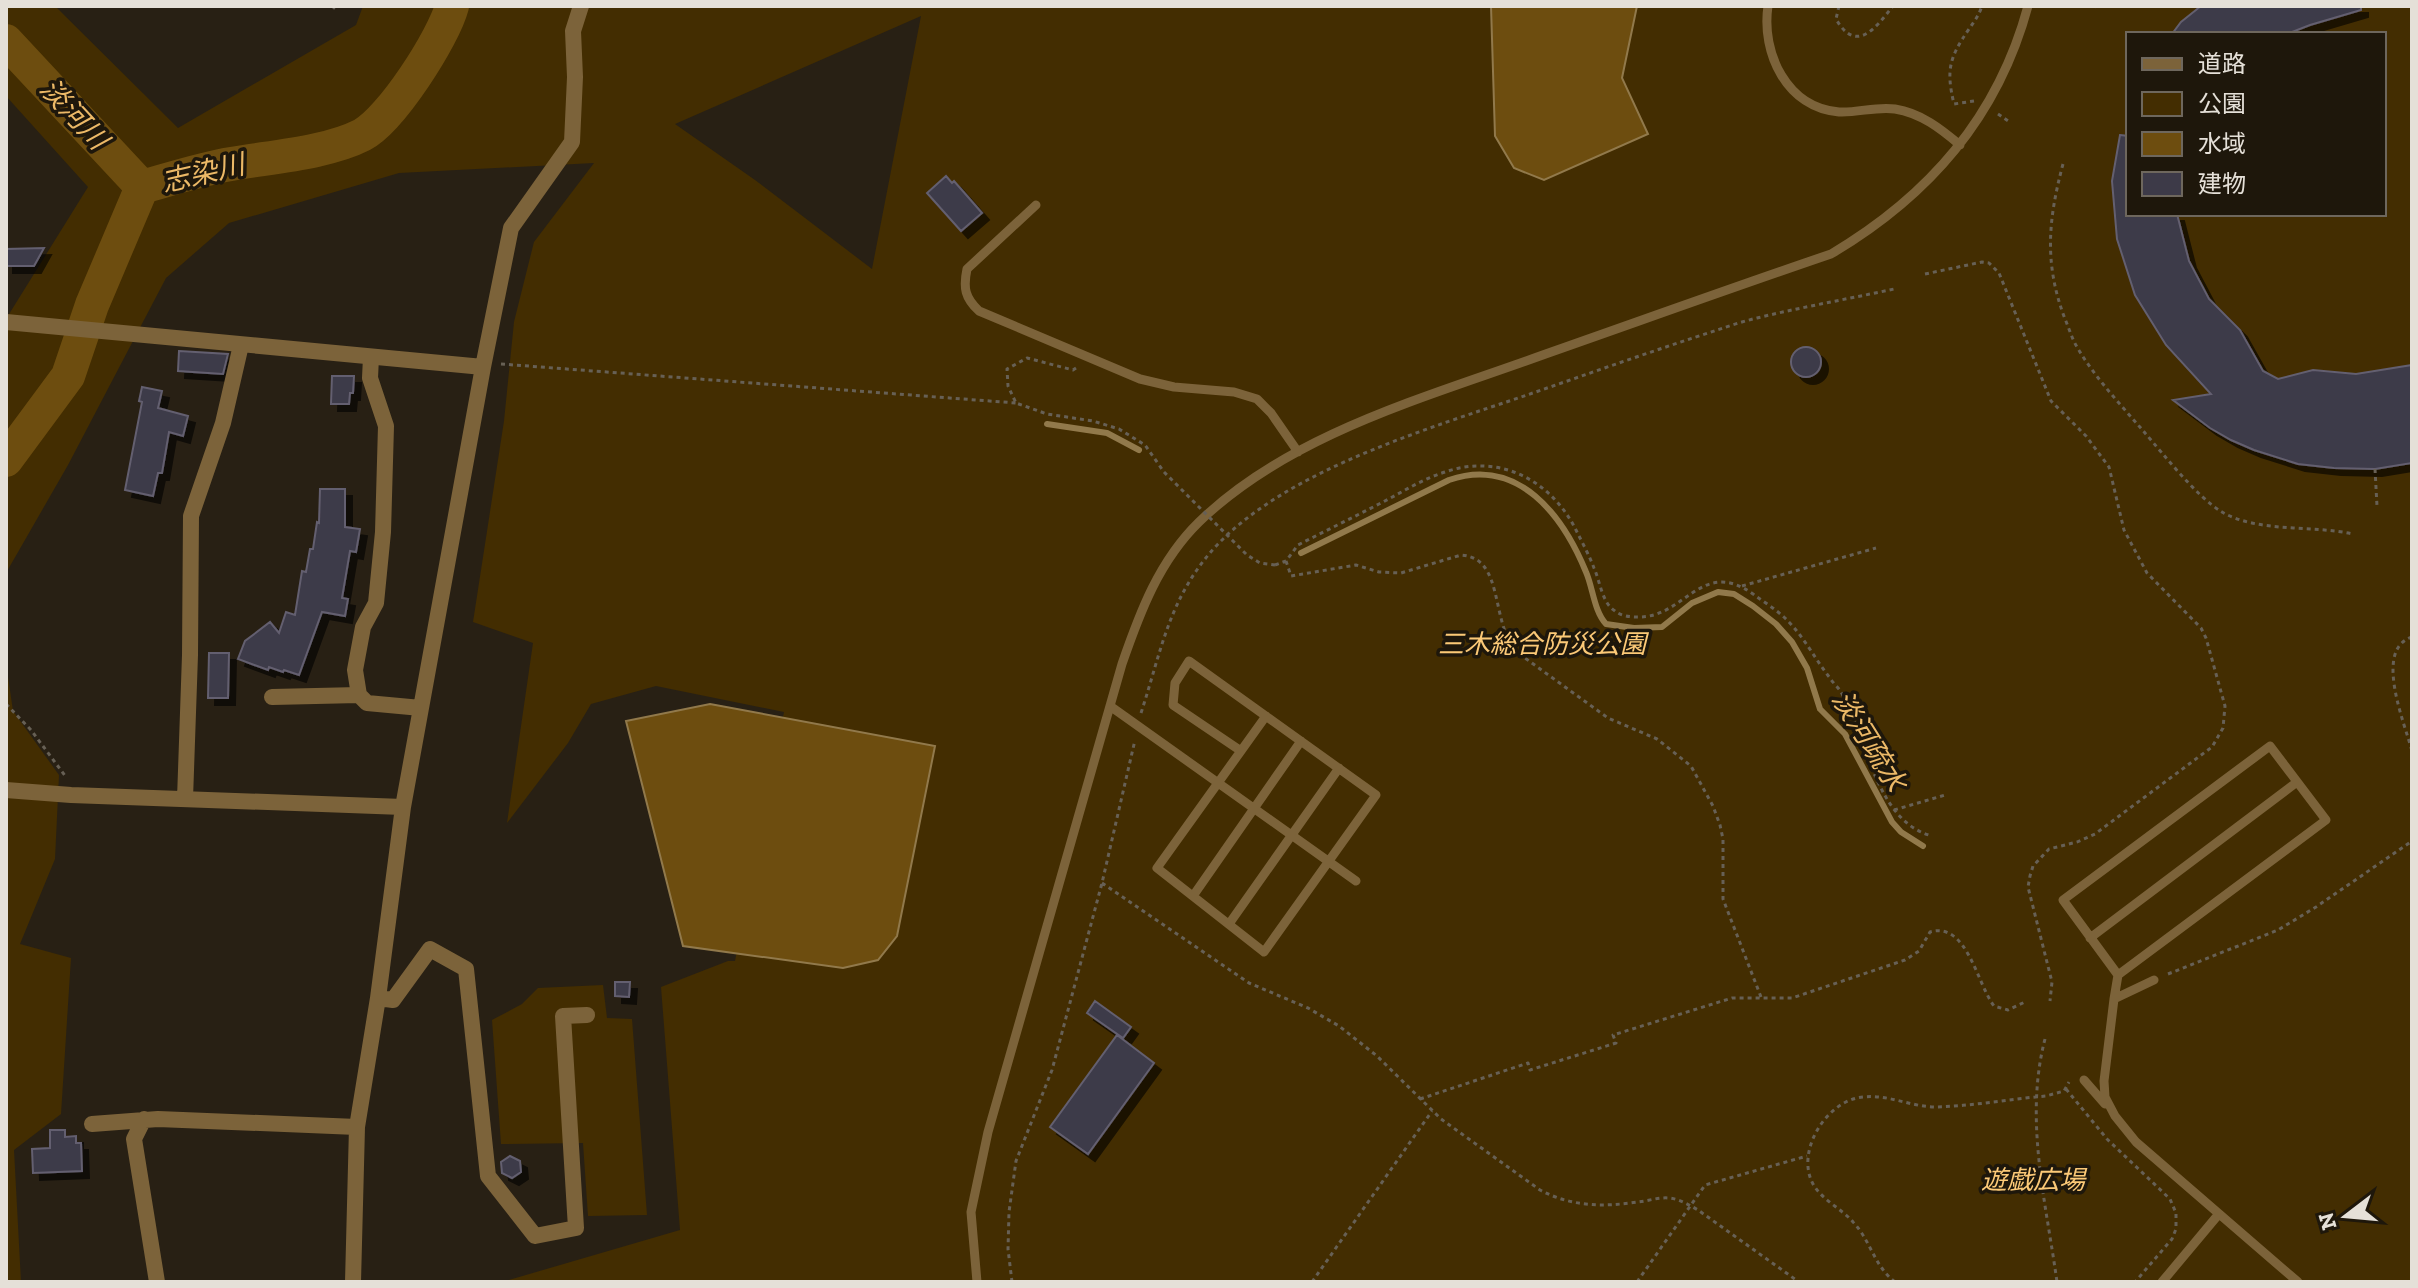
<svg xmlns="http://www.w3.org/2000/svg" width="2418" height="1288" viewBox="0 0 2418 1288" font-family="'Zilla Slab','Noto Sans JP',serif">
<style>
.green{fill:#432d01;fill-rule:evenodd}
.water{fill:#6d4d0f;stroke:#91794b;stroke-width:2}
.lines{fill:none;stroke-linecap:round;stroke-linejoin:round}
.stream{stroke:#91794b;stroke-width:6}
.river{stroke:#6d4d0f;stroke-width:34}
.building{fill:#3d3a48;stroke:#635f6f;stroke-width:2;filter:url(#shadow)}
.path{stroke:#676055;stroke-width:3;stroke-dasharray:4 4;stroke-linecap:butt}
.service{stroke:#7c633a;stroke-width:9}
.minor{stroke:#7c633a;stroke-width:16}
.path-bridge{stroke:#676055;stroke-width:3;stroke-dasharray:4 4;stroke-linecap:butt}
.labels{text-anchor:middle;dominant-baseline:central;stroke-width:7;stroke-linejoin:round;paint-order:stroke}
.park-label{font-size:26px;font-style:italic;fill:#fcc977;stroke:#1e170b}
.water-label{font-size:28px;font-style:italic;fill:#ecb967;stroke:#1e170b}
</style>
<defs>
<filter id="shadow"><feDropShadow dx="7" dy="7" stdDeviation="0" flood-color="#0009"/></filter>
</defs>
<rect width="100%" height="100%" fill="#282014"/>
<path class="green" d="M6,6H55L178,128L356,25L363,6H2412V1282H502L680,1230L661,987L728,961H735L784,712L656,686L591,704L568,743L507,823L533,643L473,622L504,421L514,322L534,242L594,163L399,173L229,223L166,278L68,465L6,573V319L88,187L6,96ZM921,16L872,269L755,180L675,124ZM2128,34H2384V214H2128Z
M6,663L13,711L59,775L55,859L20,944L71,958L61,1114L14,1150L21,1282H6Z
M603,985L607,1018L632,1019L647,1215L588,1216L583,1143L501,1144L492,1020L522,1004L538,988Z"/>
<path class="water" d="M1491,6H1637L1622,78L1648,134L1544,180L1514,168L1495,136Z
M710,704L935,746L897,936L878,960L843,968L683,946L626,721Z"/>
<g class="lines">
<path class="stream" d="M1047,424L1107,433L1139,450
M1301,553L1449,480C1519,456 1563,516 1586,572C1593,588 1594,611 1606,624L1634,628L1662,627L1692,603L1718,592L1734,594L1753,606L1776,624L1792,642L1807,668L1820,709L1845,734L1892,822L1901,832L1923,846"/>
<path class="river" d="M6,41L142,187
M142,187C171,179 201,169 231,164C270,157 327,153 362,135C391,120 444,37 452,6
M6,460L68,376L92,305L142,187"/>
</g>
<path class="building" d="M2201,6H2361V10L2310,25L2287,34H2172L2181,22Z
M2120,135L2128,136V214H2177L2189,261L2209,299L2240,330L2263,371L2278,379L2313,370L2356,374L2412,365V463L2375,469L2334,468L2298,464L2254,450L2231,440L2210,428L2173,400L2211,394L2166,345L2135,295L2117,239L2112,181Z
M946,176L952,183L954,181L982,213L961,231L927,193Z
M44,248L34,266H6V249Z
M1791 362a15 15 0 1 1 30 0a15 15 0 1 1-30 0Z
M179,351L228,354L223,374L178,371Z
M332,376H354L353,393H350L349,404H331Z
M142,387L162,391L158,408L188,416L183,436L169,432L162,473H158L153,496L125,490L142,402L139,401Z
M320,489H345V527L360,529L356,552L350,551L342,598L348,599L345,616L322,612L299,675L284,670L283,672L269,667L268,670L238,659L245,641L270,622L279,633L286,612L295,615L302,571L306,572L310,549H313L317,522L319,523Z
M209,653H229L228,698H208Z
M615,982H630L629,997L615,996Z
M1095,1001L1131,1027L1123,1038L1087,1013Z
M1117,1035L1154,1063L1088,1154L1050,1127Z
M50,1130H65V1137L76,1136V1143H81L82,1171L33,1173L32,1149L50,1148Z
M510,1156L520,1161L521,1172L512,1178L502,1173L501,1162Z"/>
<g class="lines">
<path class="path" d="M332,6L338,11
M1839,6L1836,19C1856,54 1875,29 1893,6
M2094,6L2096,7
M1974,101L1954,104C1946,70 1949,58 1969,29C1974,22 1979,15 1982,6
M1998,114L2011,123
M2063,164C2048,220 2044,264 2065,319C2069,328 2072,339 2077,347C2095,378 2122,406 2145,433C2164,455 2198,498 2222,512C2258,533 2313,525 2353,534
M1925,274L1982,262L1989,263L1999,273L2051,401L2086,436L2109,467L2124,530L2147,573L2201,628L2206,638L2225,706L2223,728L2212,747L2095,834L2077,842L2049,849L2033,866L2030,876L2028,887L2052,982L2050,1001
M501,364L1016,403
M1076,368L1073,370L1027,358L1007,369L1008,386L1016,403L1047,414L1093,421L1119,429L1145,445L1164,472
M2375,469L2377,506
M1286,561L1291,576L1356,565L1379,572L1401,573L1461,555C1506,558 1489,624 1518,653L1608,718L1657,739L1691,766L1713,806L1720,825L1723,839V899L1761,997
M1275,565L1286,561L1298,545C1325,531 1352,518 1379,504C1401,493 1422,479 1445,472C1499,453 1551,480 1576,530C1582,542 1589,555 1594,568C1600,581 1602,603 1615,611C1621,616 1630,617 1638,617C1685,618 1701,557 1753,594C1764,602 1777,610 1787,620C1804,637 1815,659 1830,678C1833,683 1838,687 1841,692C1867,737 1875,821 1932,836
M1742,586L1876,548
M2412,637C2373,649 2405,724 2412,751
M6,704L31,730L66,777
M1141,713C1162,649 1169,596 1218,544C1290,469 1430,428 1527,395C1582,376 1638,356 1693,338C1715,331 1736,323 1757,318C1802,307 1848,299 1894,289
M1894,810L1945,795
M1102,883L1249,983L1308,1008L1339,1026L1377,1056L1441,1119L1540,1190C1572,1207 1603,1207 1638,1202C1648,1201 1659,1197 1669,1198C1680,1199 1689,1205 1698,1210L1799,1282
M2168,974L2278,930L2316,907L2412,841
M2045,1039C2024,1119 2046,1202 2057,1282
M2066,1089L2107,1139L2170,1199L2176,1213V1229L2172,1239L2135,1282
M1420,1099L1528,1063L1530,1070L1616,1043L1613,1035L1732,998H1792L1905,960L1919,951L1930,932C1967,921 1977,984 1994,1006L2008,1010L2025,1002
M1012,1282L1008,1249L1009,1212L1016,1161L1052,1070L1102,883L1135,740
M1312,1282L1432,1111
M1637,1282L1705,1185L1807,1156
M1895,1282C1874,1266 1871,1241 1853,1222C1842,1209 1822,1200 1813,1184C1795,1151 1827,1100 1863,1097C1888,1094 1911,1107 1936,1107C1973,1106 2010,1099 2046,1096L2064,1091L2069,1082"/>
<path class="service" d="M1768,6C1761,53 1787,108 1839,112C1858,113 1877,106 1895,109C1921,113 1941,129 1960,145
M1036,205L967,269C963,288 965,298 979,311L1140,379L1174,387L1234,392L1257,399L1271,413L1298,452
M1110,706L1356,881
M1241,751L1173,705L1175,683L1189,661L1376,795L1264,952L1157,868L1266,716
M1193,896L1301,741
M1229,924L1339,768
M2090,938L2297,782
M2154,980L2114,999L2104,1081L2105,1097L2115,1116L2136,1142L2298,1282
M2114,999L2118,975L2063,900L2270,746L2326,820L2118,975
M2084,1080L2105,1104
M977,1282L971,1212L988,1132L1122,664C1140,612 1159,561 1199,522C1290,434 1424,398 1540,356C1637,322 1734,287 1831,254C1929,196 1998,117 2028,6
M2162,1282L2218,1215"/>
<path class="minor" d="M6,322L483,367
M371,357L370,378L386,426L383,532L376,603L363,627L355,670L359,695L367,703L421,708
M272,697L359,695
M6,790L71,795L403,807
M185,799L190,655L191,516L223,423L241,345
M378,998L393,1000L430,949L466,969L488,1176L535,1236L576,1228L563,1016L587,1015
M144,1119L134,1139L157,1282
M92,1124L158,1119L357,1127
M353,1282L357,1127L378,998L403,807L483,367L511,228L572,142L575,77L573,31L581,6"/>
<path class="path-bridge" d="M1164,472L1247,555L1260,563L1275,565"/>
</g>
<g class="labels">
<g class="park-label">
<text x="1542" y="644">三木総合防災公園</text>
<text x="2033" y="1180">遊戯広場</text>
</g>
<g class="water-label">
<text transform="translate(74 114) rotate(47)">淡河川</text>
<text transform="translate(203 173) rotate(-13)">志染川</text>
<text transform="translate(1869 741) rotate(58)">淡河疏水</text>
</g>
</g>
<rect width="2418" height="1288" fill="none" stroke="#e5e0d8" stroke-width="16"/>
<rect x="2126" y="32" width="260" height="184" fill="#1e170b" stroke="#6e675d" stroke-width="2"/>
<rect x="2142" y="58" width="40" height="12" fill="#7c633a" stroke="#6e675d" stroke-width="2"/>
<text x="2198" y="72" font-size="24" fill="#e5e0d8">道路</text>
<rect x="2142" y="92" width="40" height="24" fill="#432d01" stroke="#6e675d" stroke-width="2"/>
<text x="2198" y="112" font-size="24" fill="#e5e0d8">公園</text>
<rect x="2142" y="132" width="40" height="24" fill="#6d4d0f" stroke="#6e675d" stroke-width="2"/>
<text x="2198" y="152" font-size="24" fill="#e5e0d8">水域</text>
<rect x="2142" y="172" width="40" height="24" fill="#3d3a48" stroke="#6e675d" stroke-width="2"/>
<text x="2198" y="192" font-size="24" fill="#e5e0d8">建物</text>
<g transform="translate(2346 1216) rotate(254)" stroke="#1e170b" stroke-width="6" paint-order="stroke">
<path d="M0-6L14 30L0 20L-14 30Z" fill="#e5e0d8"/>
<text y="-12" font-size="22" font-weight="bold" text-anchor="middle" fill="#e5e0d8">N</text>
</g>
</svg>
